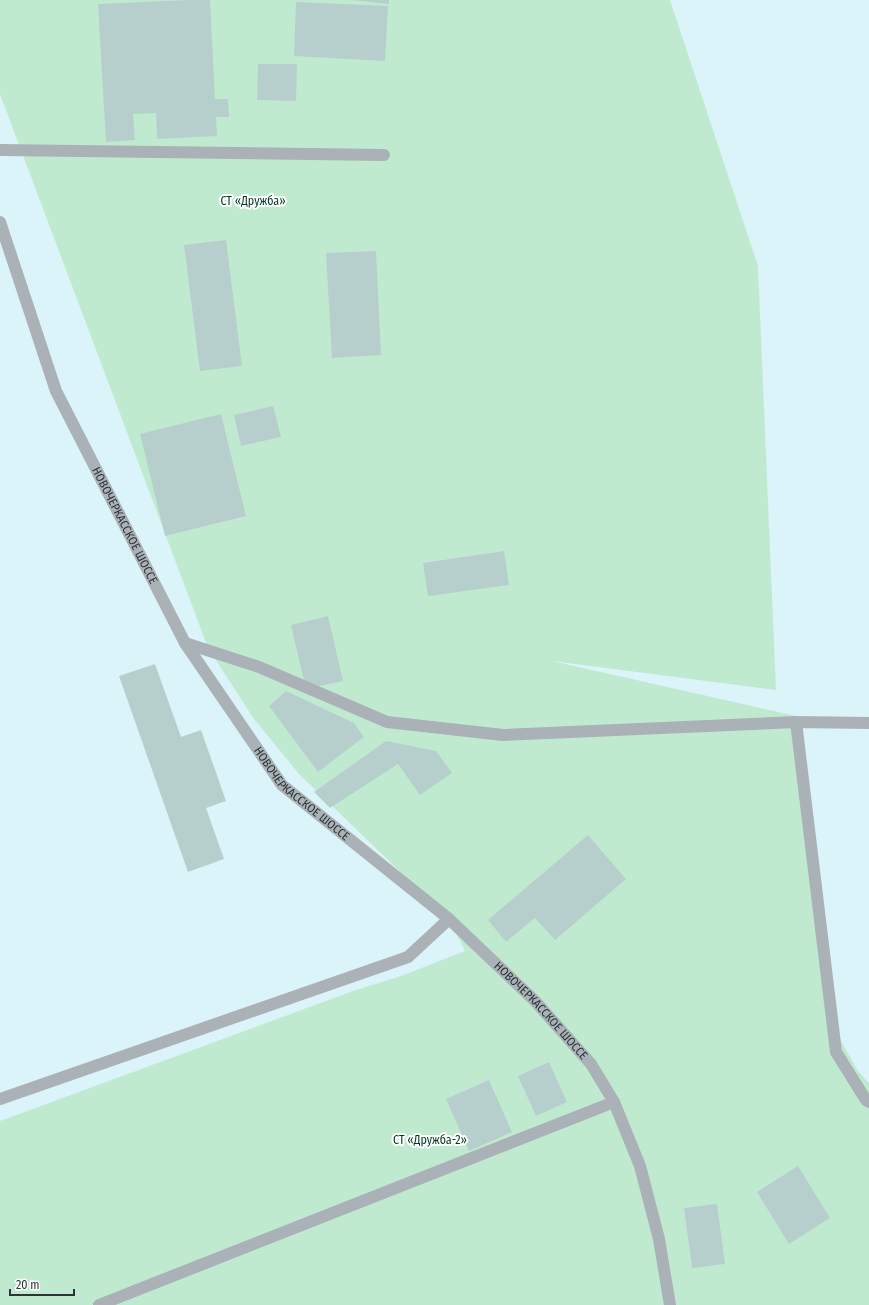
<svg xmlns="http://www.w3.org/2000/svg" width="869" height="1305" viewBox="0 0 869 1305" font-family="'Fira Sans Condensed',sans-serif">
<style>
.green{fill:#c0ead0}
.building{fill:#b7cfcc}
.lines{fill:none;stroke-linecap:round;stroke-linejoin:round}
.minor{stroke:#aab1b7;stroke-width:12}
.labels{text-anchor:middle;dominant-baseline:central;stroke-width:4;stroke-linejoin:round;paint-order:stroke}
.park-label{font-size:12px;fill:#01371f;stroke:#fff}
.street-label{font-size:12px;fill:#2a3436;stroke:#fff}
</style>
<rect width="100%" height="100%" fill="#dbf4fa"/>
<path class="green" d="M0,0H670L758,266L776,690L552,661L796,716L828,1018L858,1071L869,1083V1305H0V1121L353,991L401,976L465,951L449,919L299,774L254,719L208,648L0,94Z"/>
<path class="building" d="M187,0H210L215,99H228L229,117H216L217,136L157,139L156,113L133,114L135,140L106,142L98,4Z
M351,0H389V4Z
M296,2L388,6L385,61L294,56Z
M258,64H297L296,101L257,100Z
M226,240L242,366L200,371L184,245Z
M376,251L381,355L332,358L326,253Z
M273,406L281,437L241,446L234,415Z
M221,414L246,516L165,536L140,434Z
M504,551L509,585L428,596L423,563Z
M328,616L343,681L306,689L291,625Z
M155,664L181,737L201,730L226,801L206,808L224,859L188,872L119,676Z
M286,691L354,723L364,737L318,772L269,706Z
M386,741L436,751L452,773L420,795L398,764L330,808L314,792Z
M588,835L626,879L555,940L535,918L506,942L488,920Z
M549,1062L567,1102L536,1116L518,1076Z
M489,1080L512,1132L469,1151L446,1099Z
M798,1166L830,1218L789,1244L757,1192Z
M717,1204L725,1264L692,1268L684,1208Z"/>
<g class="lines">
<g class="minor">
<path d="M0,150L384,155"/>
<path id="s1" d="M0,222L56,391L185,643L282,785L449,919L535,1001L591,1064L614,1102L640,1166L659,1239L670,1305"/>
<path d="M185,643L259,667L387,722L503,735L796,722L869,723"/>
<path d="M796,722L836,1052L866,1100L869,1102"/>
<path d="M0,1099L408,957L449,919"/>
<path d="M99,1305L614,1102"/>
</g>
</g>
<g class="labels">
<g class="park-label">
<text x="253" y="201">СТ «Дружба»</text>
<text x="430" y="1140">СТ «Дружба-2»</text>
</g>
<g class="street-label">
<text stroke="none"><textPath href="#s1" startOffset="329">НОВОЧЕРКАССКОЕ ШОССЕ</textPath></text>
<text stroke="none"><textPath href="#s1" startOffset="653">НОВОЧЕРКАССКОЕ ШОССЕ</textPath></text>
<text stroke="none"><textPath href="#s1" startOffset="977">НОВОЧЕРКАССКОЕ ШОССЕ</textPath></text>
</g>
</g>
<path d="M10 1289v6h64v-6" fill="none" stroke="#2a3436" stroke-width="2"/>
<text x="16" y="1289" font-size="12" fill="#2a3436" stroke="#ffffff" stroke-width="3" paint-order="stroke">20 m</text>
</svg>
